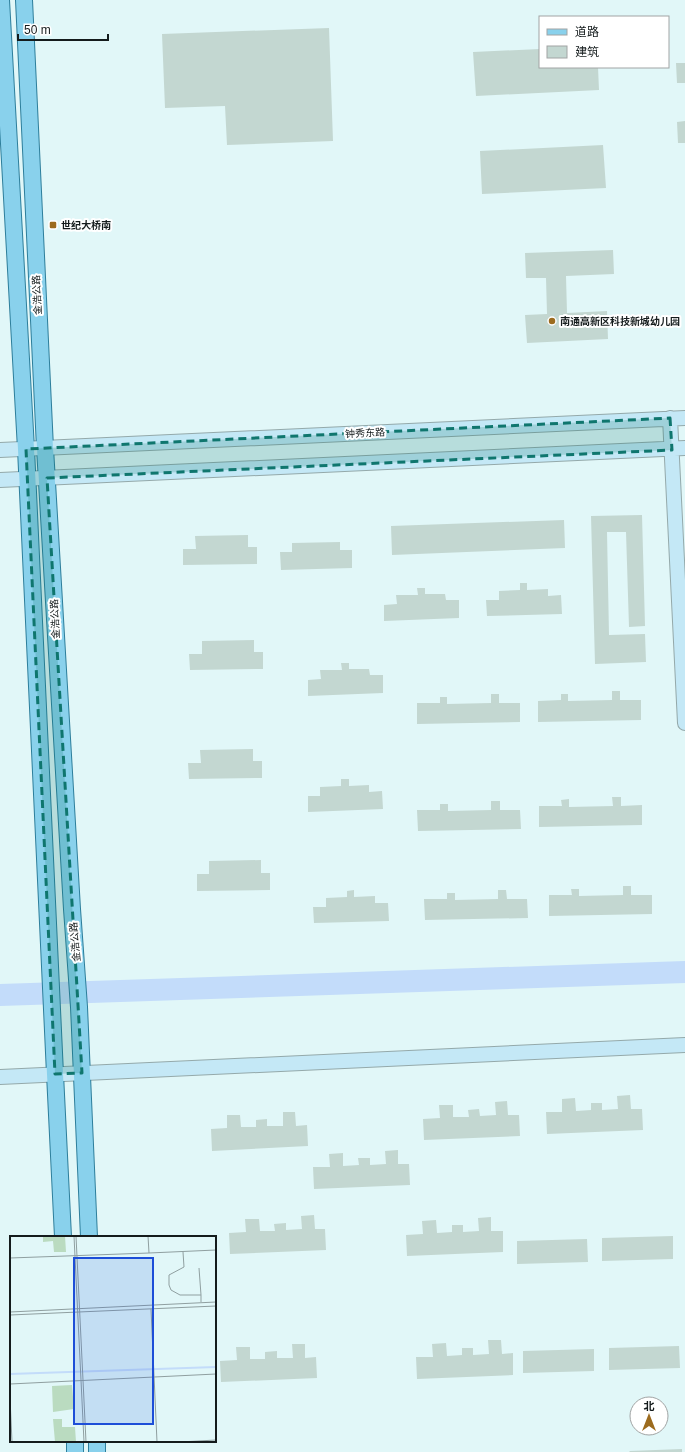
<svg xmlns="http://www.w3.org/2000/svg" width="685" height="1452" viewBox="0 0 685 1452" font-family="Arial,'Noto Sans SC',sans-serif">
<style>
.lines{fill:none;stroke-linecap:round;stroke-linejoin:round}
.river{stroke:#c3dcfa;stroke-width:22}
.building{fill:#c3d7d1}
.secondary-casing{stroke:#94a9aa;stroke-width:16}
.primary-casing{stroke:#2d7e9b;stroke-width:18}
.secondary{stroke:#c4e8f6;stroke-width:14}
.primary{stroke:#89d1ec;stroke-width:16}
.marked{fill:#0f766e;fill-opacity:0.2;stroke:#0f766e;stroke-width:3;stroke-dasharray:8 5;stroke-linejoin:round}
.poi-dot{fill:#9c6b1e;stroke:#fff;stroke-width:1.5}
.labels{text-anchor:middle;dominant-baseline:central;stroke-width:4;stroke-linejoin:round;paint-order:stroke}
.poi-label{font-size:10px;font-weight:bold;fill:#141b1c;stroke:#fff;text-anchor:start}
.street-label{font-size:10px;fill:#141b1c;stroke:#fff}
.inset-river{fill:none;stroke:#c3dcfa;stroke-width:2}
.inset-road{fill:none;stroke:#8f9fa0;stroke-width:1}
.view{fill:#1d4ed8;fill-opacity:0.15;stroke:#1d4ed8;stroke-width:2}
.inset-edge{fill:none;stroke:#141b1c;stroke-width:2}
</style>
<rect width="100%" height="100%" fill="#e1f7f8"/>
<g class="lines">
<path class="river" d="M0,995L685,972"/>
</g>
<path class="building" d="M329,28L333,141L227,145L225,106L165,108L162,34Z
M540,49V67H598L599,90L476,96L473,52Z
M676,63H685V83H677Z
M685,121V143H678L677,122Z
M603,145L606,188L482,194L480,151Z
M613,250L614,274L566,276L567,313L607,311L608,339L527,343L525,315L547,314L546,278H526L525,253Z
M642,515L645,626L629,627L626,532H607L609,635L645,634L646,662L595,664L591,516Z
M564,520L565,548L392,555L391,526Z
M248,535V547H257V564L183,565V549H196L195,536Z
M340,542V550H352V568L281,570L280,552H292V543Z
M520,583H527V590L548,589V596L561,595L562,614L487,616L486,600H499V591L520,590Z
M417,588H425V594H445L446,600H459V618L384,621V605L397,604L396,595H418Z
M254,640V652H263V669L190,670L189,654H202V641Z
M341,663H349V669H369L370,675H383V693L308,696V680L321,679L320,670H342Z
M612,691H620V700H641V720L538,722V701L561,700V694H568V701L612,700Z
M491,694H499V703H520V722L417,724V703H440V697H447V704L491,703Z
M253,749V761H262V778L189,779L188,763H201L200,750Z
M341,779H349V786L369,785V792L382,791L383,809L308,812V796H320V787L341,786Z
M612,797H621V806L642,805V825L539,827V806H562L561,800L569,799V807L613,806Z
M491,801H500V810H520L521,829L418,831L417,810H440V804H448V811L491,810Z
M261,860V873H270V890L197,891V874H209V861Z
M623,886H631V895H652V914L549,916V895H572L571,889H579V896L623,895Z
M354,890V897L375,896V903H388L389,921L314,923L313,907H326V898L347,897V891Z
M498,890H506L507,899H527L528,918L425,920L424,899H447V893H455V900L498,899Z
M630,1095L631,1109H642L643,1130L547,1134L546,1112H562V1099L575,1098L576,1111L591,1110V1103H602V1110L618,1109L617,1096Z
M507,1101L508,1115H519L520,1136L424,1140L423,1119L440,1118L439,1105H453V1117H469L468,1110L479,1109L480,1116L496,1115L495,1102Z
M283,1112H295L296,1126L307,1125L308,1146L212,1151L211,1129L227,1128V1115H240L241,1127H256V1120L267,1119V1126H283Z
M398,1150V1164H409L410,1185L314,1189L313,1167H330L329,1154L343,1153V1166L359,1165L358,1158H370V1165L386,1164L385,1151Z
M314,1215L315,1229H325L326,1250L230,1254L229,1233L246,1232L245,1219H259L260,1231H275L274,1224L286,1223V1230L302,1229L301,1216Z
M491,1217V1231H503V1252L407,1256L406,1235L423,1234L422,1221L436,1220L437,1233L452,1232V1225H463V1232L479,1231L478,1218Z
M673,1236V1259L602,1261V1238Z
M587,1239L588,1262L517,1264V1241Z
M488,1340H501L502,1354L513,1353V1375L417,1379L416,1357H433L432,1344L446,1343L447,1356L462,1355V1348H473V1355L489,1354Z
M292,1344H305V1358L316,1357L317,1378L221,1382L220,1361L237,1360L236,1347H250V1359H265V1352L277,1351V1358H293Z
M679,1346L680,1368L609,1370V1348Z
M594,1349V1371L523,1373V1351Z
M682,1449V1452H630L629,1451Z"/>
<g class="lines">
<defs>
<path id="secondary" d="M670,418L685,723
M0,450L685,418
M0,480L685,448
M0,1077L685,1045"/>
<path id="primary" d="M1,0L26,449L55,1074L63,1237
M24,0L45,448L72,909L79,1007L89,1237
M75,1441V1452
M97,1441V1452"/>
</defs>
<use href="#secondary" class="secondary-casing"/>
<use href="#primary" class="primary-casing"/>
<use href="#secondary" class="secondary"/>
<use href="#primary" class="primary"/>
</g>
<path class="marked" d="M670,418L672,450L47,478L82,1073L55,1074L26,449Z"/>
<g class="poi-dot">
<rect x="49" y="221" width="8" height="8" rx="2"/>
<circle cx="552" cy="321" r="4"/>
</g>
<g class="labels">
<g class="poi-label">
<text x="61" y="225">世纪大桥南</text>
<text x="560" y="321">南通高新区科技新城幼儿园</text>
</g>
<g class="street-label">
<text transform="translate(37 295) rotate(-93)">金浩公路</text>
<text transform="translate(365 433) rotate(-3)">钟秀东路</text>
<text transform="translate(55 619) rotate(-93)">金浩公路</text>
<text transform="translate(75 942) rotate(-95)">金浩公路</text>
</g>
</g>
<g transform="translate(10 1236)">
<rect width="206" height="206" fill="#e1f7f8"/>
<path d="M33,0H55L56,16H44L43,5L33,6ZM62,149L64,173L43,176L42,150ZM43,183H52V191H65L66,206H45Z" fill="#badbc0"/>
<path class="inset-river" d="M0,138L206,131"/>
<path class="inset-road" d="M64,0L74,206M66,0L76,206M173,16L174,31L159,39V49L161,54L170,59H191V66M139,17L206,14M0,22L139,17L138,0M189,32L191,59M141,73L147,206M0,76L206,66M0,79L206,70M0,148L206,138M0,162L2,206M170,206L206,204"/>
<path class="view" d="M64,22H143V188H64Z"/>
<rect width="206" height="206" class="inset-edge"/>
</g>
<rect x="539" y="16" width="130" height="52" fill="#ffffff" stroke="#a1a4a4"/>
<rect x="547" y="29" width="20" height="6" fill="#89d1ec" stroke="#a1a4a4"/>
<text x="575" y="36" font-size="12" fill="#141b1c">道路</text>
<rect x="547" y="46" width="20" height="12" fill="#c3d7d1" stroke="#a1a4a4"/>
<text x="575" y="56" font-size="12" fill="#141b1c">建筑</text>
<g transform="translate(649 1416)"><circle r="19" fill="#ffffff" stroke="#a1a4a4"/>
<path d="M0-3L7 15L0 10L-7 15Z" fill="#9c6b1e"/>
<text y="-6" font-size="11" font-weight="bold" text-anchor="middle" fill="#141b1c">北</text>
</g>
<path d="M18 34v6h90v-6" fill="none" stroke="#141b1c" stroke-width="2"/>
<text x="24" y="34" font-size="12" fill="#141b1c" stroke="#ffffff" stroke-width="3" paint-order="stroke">50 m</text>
</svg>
